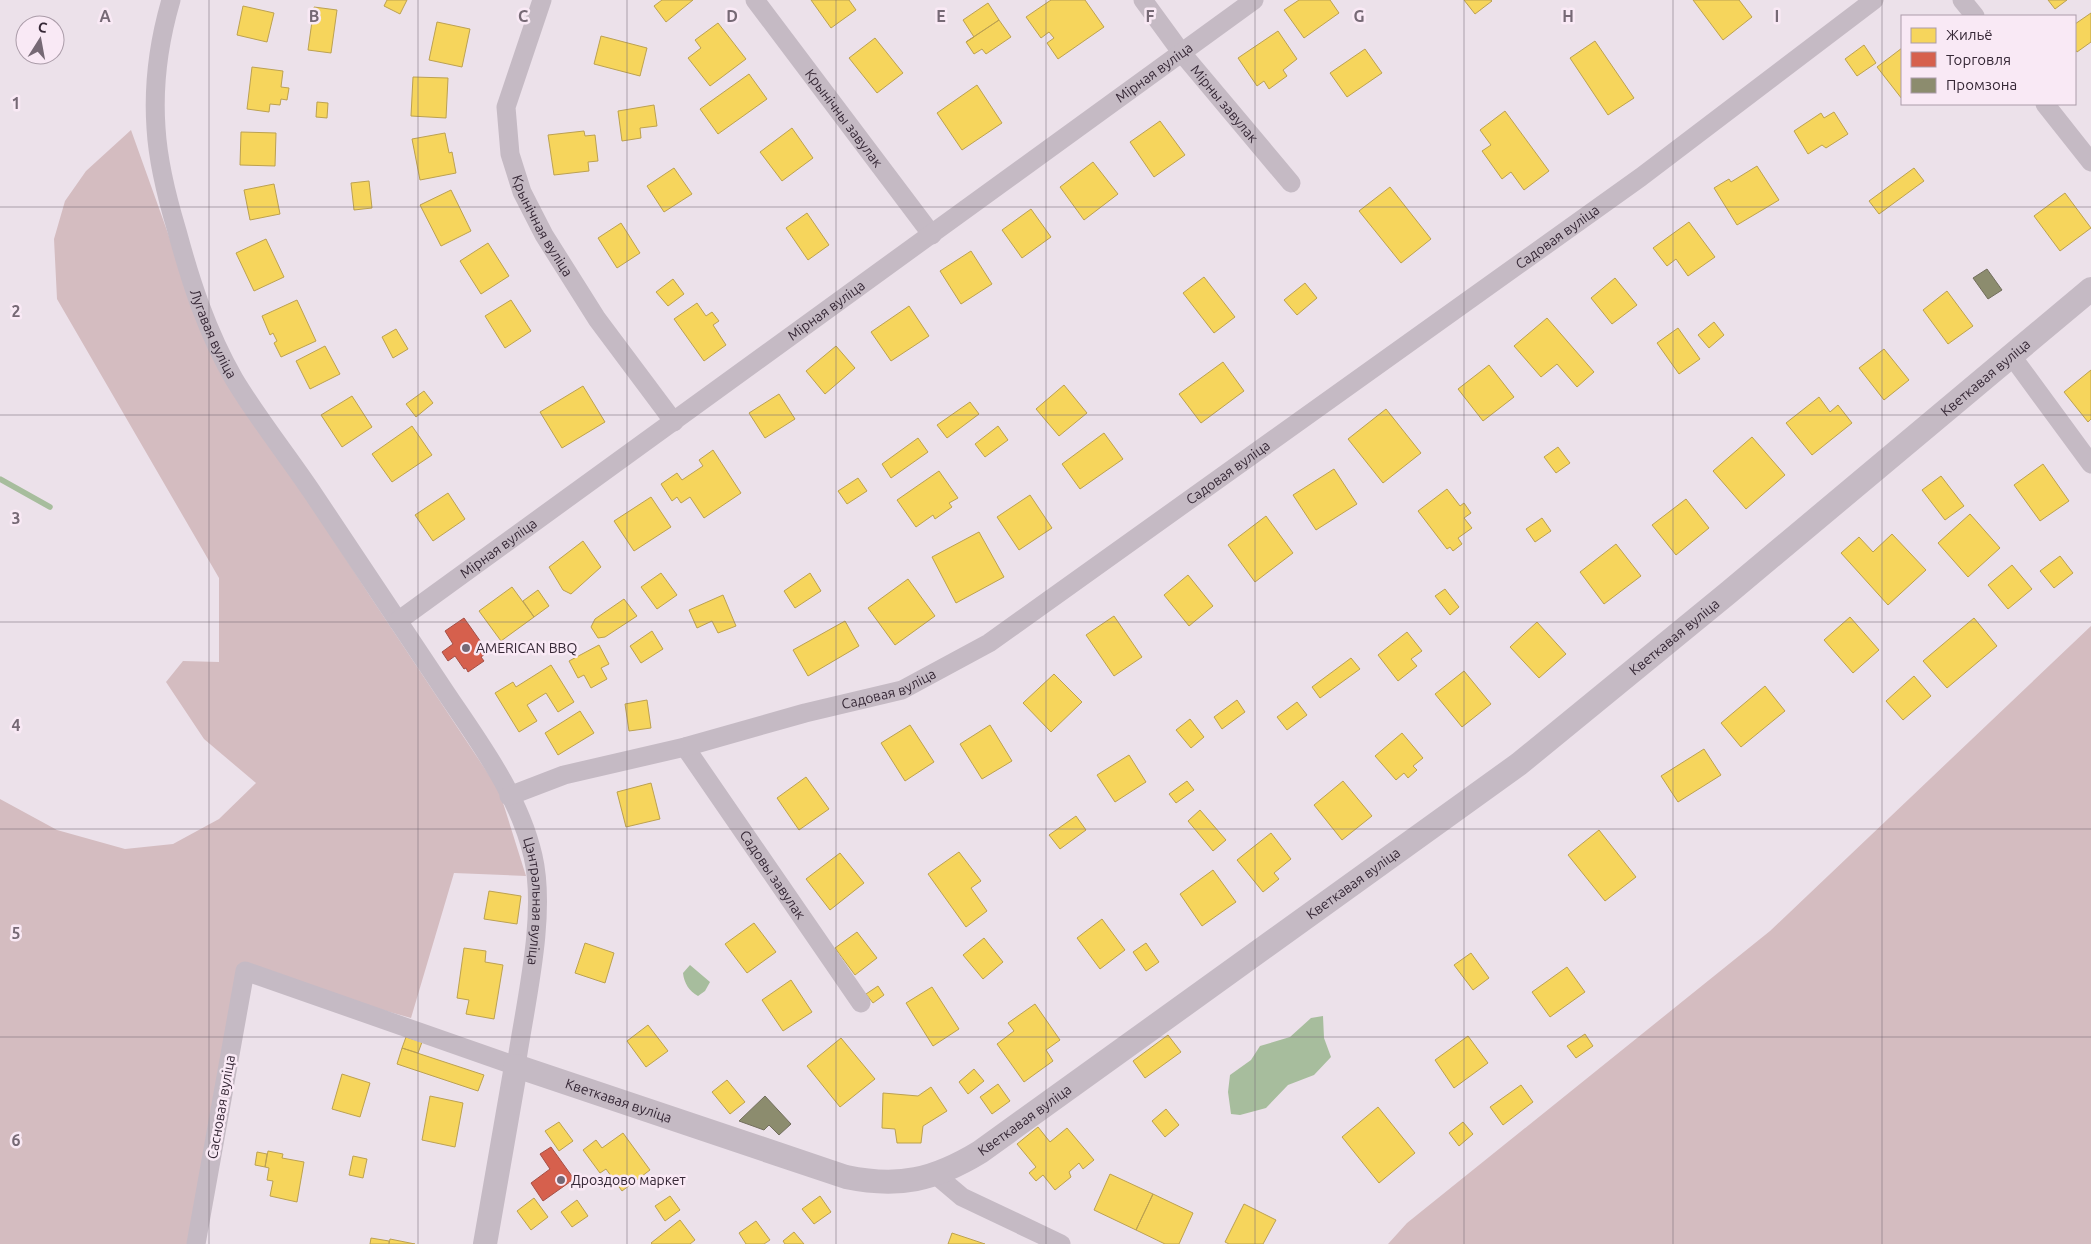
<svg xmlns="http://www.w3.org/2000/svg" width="2091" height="1244" viewBox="0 0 2091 1244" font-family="Ubuntu,sans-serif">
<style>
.green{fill:#d4bcc0}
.water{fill:#a7bd9d}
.homes{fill:#f6d55c;stroke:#bca151}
.shops{fill:#d6604d;stroke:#a64f46}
.industry{fill:#8c8c6e;stroke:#726e5d}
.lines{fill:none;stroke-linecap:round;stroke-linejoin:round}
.stream{stroke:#a7bd9d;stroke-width:5.5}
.minor{stroke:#c5bac4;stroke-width:19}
.tertiary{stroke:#c5bac4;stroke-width:24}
.grid{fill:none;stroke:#766975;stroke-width:1;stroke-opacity:0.55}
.poi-dot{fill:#766975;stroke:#f9e9f5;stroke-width:2}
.labels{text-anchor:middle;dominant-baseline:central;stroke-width:5;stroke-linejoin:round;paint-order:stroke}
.street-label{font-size:14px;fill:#362836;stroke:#f9e9f5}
.poi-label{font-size:14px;fill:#362836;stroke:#f9e9f5;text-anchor:start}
.grid-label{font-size:16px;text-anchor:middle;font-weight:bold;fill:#766975;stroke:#f9e9f5;stroke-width:5;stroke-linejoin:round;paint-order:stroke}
</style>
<rect width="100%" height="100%" fill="#ece1ea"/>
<path class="green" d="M131,130L209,348L370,596L499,790L526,876L454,873L411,1018L245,971L193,1244H0V799L57,830L125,849L173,844L219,819L256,783L204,739L166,682L183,661L219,662V578L57,299L54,239L65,201L86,171Z
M2091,626V1244H1388L1407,1223L1770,931Z"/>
<path class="water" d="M690,965L710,982L705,991L698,996C689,991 684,983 683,973Z
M1323,1016L1324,1038L1331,1057L1314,1075L1288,1085L1266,1108L1240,1115L1231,1114L1228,1092L1230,1075L1251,1060L1260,1046L1290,1037L1311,1018Z"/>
<path class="homes" d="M387,0H407L400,14L384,6Z
M662,0H693L666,22L654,6Z
M811,0H849L856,10L831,28Z
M1051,0H1085L1104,27L1058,59L1047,43L1054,38L1049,32L1041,38L1026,17Z
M1299,0H1330L1339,13L1304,38L1284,10Z
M1464,0H1491L1492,1L1475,14Z
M1693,0H1739L1752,17L1723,40Z
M2048,0H2067L2055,9Z
M988,3L999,20L966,42L974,37L963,20Z
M243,6L274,13L267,42L237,35Z
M314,7L337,10L331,53L308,50Z
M2091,13V42L2077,52L2075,49V24Z
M999,20L1011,37L986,54L982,49L974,54L966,42Z
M437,22L470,29L462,67L429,60Z
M718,23L746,59L710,86L688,58L701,48L695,40Z
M1278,31L1297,59L1283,70L1287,76L1269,89L1264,81L1257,86L1238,58Z
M601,36L647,48L640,76L594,64Z
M875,38L903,73L877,93L849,58Z
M1595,41L1634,98L1608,115L1570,58Z
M1864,45L1876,63L1857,76L1845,59Z
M1902,48V99L1877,67Z
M1365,49L1382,73L1347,97L1330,73Z
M252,67L283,71L281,87L289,88L287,100L281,99L280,105L270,104L269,112L247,109Z
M749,74L767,99L718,134L700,109Z
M413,77L448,78L446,118L411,116Z
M977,85L1002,123L962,150L937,113Z
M317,102L328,103L327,118L316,117Z
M654,105L657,126L640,128L641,138L622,141L618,111Z
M1505,111L1549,171L1524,190L1511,172L1502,179L1482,151L1491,145L1480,130Z
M1834,112L1848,134L1826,148L1822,145L1808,154L1794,131L1821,113L1824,118Z
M1160,121L1185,155L1154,177L1130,142Z
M792,128L813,158L782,181L760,152Z
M584,131L585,136L595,135L598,161L588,162L589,171L554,175L548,135Z
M241,132L276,133L275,166L240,165Z
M445,133L449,153L452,152L456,173L420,180L412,139Z
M1093,162L1118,194L1084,220L1060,187Z
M1757,166L1779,200L1737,225L1714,188L1729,179L1731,182Z
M674,168L692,194L664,212L647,186Z
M1914,168L1924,181L1879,214L1869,201Z
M369,181L372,208L354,210L351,183Z
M274,184L280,214L250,220L244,190Z
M1390,187L1431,239L1401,263L1359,211Z
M451,190L471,231L441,246L420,205Z
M2065,193L2091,228L2060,251L2034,216Z
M1031,209L1051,237L1022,258L1002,230Z
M807,213L829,245L808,260L786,228Z
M1689,222L1715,257L1688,276L1676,259L1667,266L1653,248Z
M621,223L640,253L617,268L598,238Z
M266,239L284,277L254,291L236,253Z
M488,243L509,276L481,294L460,261Z
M971,251L992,284L961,304L940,271Z
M1204,277L1235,317L1214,333L1183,293Z
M1615,278L1637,305L1612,324L1591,298Z
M673,279L684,294L668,306L656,292Z
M1305,283L1317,298L1297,315L1284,300Z
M1947,291L1973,326L1948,344L1923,310Z
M297,300L316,341L281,357L274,343L277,341L273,333L270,335L262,316Z
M511,300L531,331L505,348L485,316Z
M697,303L706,316L712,312L719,321L713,325L726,345L704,361L674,319Z
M909,306L929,336L891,361L871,332Z
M1547,318L1594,372L1577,387L1557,364L1541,377L1514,346Z
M1714,322L1724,335L1709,348L1698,335Z
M1678,328L1700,359L1679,374L1657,343Z
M396,329L408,349L393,358L382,337Z
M325,346L340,374L310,389L296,361Z
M836,346L855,368L825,394L806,371Z
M1884,349L1909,380L1884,400L1859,368Z
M1223,362L1244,391L1201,423L1179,394Z
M1489,365L1514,397L1483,421L1458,389Z
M2091,370V419L2088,422L2064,392Z
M1064,385L1087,413L1059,436L1036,409Z
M583,386L605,422L562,448L540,412Z
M424,391L433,403L416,417L406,404Z
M779,394L795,419L765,438L749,413Z
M352,396L372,427L342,447L321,415Z
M1819,397L1830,412L1838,405L1852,423L1812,455L1786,423Z
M970,402L979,414L947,438L937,425Z
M1386,409L1421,453L1383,483L1348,439Z
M412,426L432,455L392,482L372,454Z
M998,426L1008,440L985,457L975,444Z
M1104,433L1123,459L1080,489L1062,464Z
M1752,437L1785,475L1746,509L1713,471Z
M918,438L928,452L891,478L882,464Z
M1558,447L1570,463L1556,473L1544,457Z
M713,450L741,493L704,518L690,497L681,503L677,497L672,501L661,484L677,473L682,480L703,466L699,460Z
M2043,464L2069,501L2040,521L2014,485Z
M1334,469L1357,504L1316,530L1293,495Z
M939,471L958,498L949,503L952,507L935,519L933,515L916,527L897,500Z
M1941,476L1964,506L1945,520L1922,490Z
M858,478L867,491L847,504L838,491Z
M1447,489L1460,506L1464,503L1471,513L1464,518L1472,528L1458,538L1462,544L1453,551L1450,547L1447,549L1418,511Z
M448,493L465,519L433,541L415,515Z
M1030,495L1052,528L1019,550L997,517Z
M651,497L671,527L634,551L614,521Z
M1686,499L1709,528L1676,555L1652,525Z
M1970,514L2000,548L1968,577L1938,543Z
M1266,516L1293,553L1255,582L1228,545Z
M1542,518L1551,531L1535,542L1526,529Z
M979,532L1004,577L956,603L932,557Z
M1892,534L1926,570L1888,605L1841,553L1859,537L1873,552Z
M583,541L601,567L571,594L563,590L549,567Z
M1616,544L1641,576L1604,604L1580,572Z
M2060,556L2073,573L2054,588L2040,571Z
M2012,565L2032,589L2008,609L1988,585Z
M661,573L677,595L657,609L641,587Z
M810,573L821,591L795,608L784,591Z
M1188,575L1213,606L1189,626L1164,595Z
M908,579L935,616L895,645L868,608Z
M512,587L534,617L501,641L479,611Z
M1445,589L1459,607L1450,615L1435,596Z
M538,590L549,606L534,617L523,601Z
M723,595L736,626L718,633L712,621L697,628L689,610Z
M624,599L637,616L605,637L598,638L591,627L595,619Z
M1114,616L1142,657L1114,676L1086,635Z
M1850,617L1879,650L1853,673L1824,640Z
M1974,618L1997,646L1947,688L1923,661Z
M845,621L859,646L808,676L793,650Z
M1537,622L1566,654L1539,678L1510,647Z
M652,631L663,649L641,663L630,646Z
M1407,632L1422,651L1411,659L1417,666L1398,681L1378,655Z
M599,645L609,664L601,668L607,679L591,688L584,675L578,678L569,661Z
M1351,658L1360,669L1320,698L1312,687Z
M551,665L574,702L558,712L546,693L527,705L537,721L519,732L495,693L513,682L516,687Z
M1464,671L1491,704L1462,727L1435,694Z
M1054,674L1082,702L1051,732L1023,703Z
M1914,676L1931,696L1903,720L1886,701Z
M1765,686L1785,711L1741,747L1721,723Z
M647,700L651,728L629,731L625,704Z
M1237,700L1245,712L1222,729L1214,717Z
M1297,702L1307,715L1287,730L1277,717Z
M580,711L594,733L558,755L545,733Z
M1190,719L1204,737L1191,748L1176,730Z
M910,725L934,762L905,781L881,743Z
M990,725L1012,761L982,779L960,744Z
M1402,733L1423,758L1413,766L1417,770L1408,778L1404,773L1396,780L1375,756Z
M1704,749L1721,775L1678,802L1661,776Z
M1129,755L1146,782L1115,802L1097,775Z
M806,777L829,809L799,830L777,798Z
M1187,781L1194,790L1176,803L1169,794Z
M1343,781L1372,816L1342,840L1314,805Z
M651,783L660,819L626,827L617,792Z
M1200,810L1226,840L1213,851L1188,821Z
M1076,816L1086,830L1060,849L1049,835Z
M1599,830L1636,877L1605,901L1568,855Z
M1271,833L1291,859L1274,873L1279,879L1263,892L1237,860Z
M959,852L981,881L971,888L987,911L966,927L928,874Z
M840,853L864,883L830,910L806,879Z
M1213,870L1236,902L1202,926L1180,894Z
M489,891L521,896L517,924L484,919Z
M1102,919L1125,950L1100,969L1077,938Z
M754,923L776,952L747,973L725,944Z
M857,932L877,958L855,975L835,948Z
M984,938L1003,962L983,979L963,955Z
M585,943L614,953L605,983L575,973Z
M1146,943L1159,962L1146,971L1133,952Z
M464,948L486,951L485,962L503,965L494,1019L466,1014L469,1000L457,998Z
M1471,953L1489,978L1473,990L1454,965Z
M1567,967L1585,992L1550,1017L1532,992Z
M791,980L812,1012L783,1031L762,1000Z
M878,986L884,995L873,1003L866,994Z
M932,987L959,1029L933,1046L906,1003Z
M1035,1004L1060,1040L1046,1050L1053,1061L1024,1082L997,1044L1014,1031L1008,1023Z
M648,1025L668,1051L646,1067L627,1041Z
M1585,1034L1593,1046L1576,1058L1567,1046Z
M1168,1035L1181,1052L1145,1078L1133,1061Z
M1468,1036L1488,1063L1454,1088L1435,1060Z
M406,1037L422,1042L418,1053L402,1048Z
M841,1038L875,1079L840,1107L807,1066Z
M402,1048L484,1075L478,1091L397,1064Z
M974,1069L984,1081L968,1094L959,1082Z
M342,1074L370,1083L360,1117L332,1109Z
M727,1080L745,1102L730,1114L712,1092Z
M998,1084L1010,1101L992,1114L980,1097Z
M1521,1085L1533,1102L1503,1125L1490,1107Z
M931,1087L947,1111L923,1126L921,1143H897L895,1129L882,1128L883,1093L918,1096Z
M430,1096L463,1103L455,1147L422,1140Z
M1378,1107L1415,1153L1379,1183L1342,1137Z
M1166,1109L1179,1125L1165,1137L1152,1121Z
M559,1122L573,1141L559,1151L545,1131Z
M1463,1122L1473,1134L1459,1146L1449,1133Z
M1038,1127L1050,1142L1067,1128L1094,1160L1083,1169L1079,1163L1069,1172L1071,1177L1055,1190L1043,1175L1036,1181L1029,1173L1036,1167L1017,1144Z
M623,1133L650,1170L622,1191L606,1169L600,1173L583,1150L596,1140L602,1148Z
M268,1151L283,1154L282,1158L304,1162L297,1202L270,1196L273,1181L267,1180L269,1168L265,1167Z
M257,1152L267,1154L265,1167L255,1165Z
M353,1156L367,1159L363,1178L349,1175Z
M1110,1174L1153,1194L1136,1230L1094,1210Z
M1153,1194L1193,1213L1179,1244H1165L1136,1230Z
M670,1196L680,1210L665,1221L655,1206Z
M820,1196L831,1212L814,1224L802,1209Z
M534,1198L548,1217L531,1230L517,1211Z
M577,1200L588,1216L572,1227L561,1212Z
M1244,1204L1276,1220L1263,1244H1229L1225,1242Z
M680,1220L695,1240L690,1244H652L651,1243Z
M756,1221L770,1240L764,1244H746L739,1233Z
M794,1232L804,1244H785L783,1241Z
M952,1233L985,1244H948Z
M371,1238L389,1241V1244H370Z
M390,1239L415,1244H389Z"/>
<path class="shops" d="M464,618L488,652L481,657L484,661L468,672L466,668L464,669L455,656L448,661L442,652L453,644L445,631Z
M551,1147L574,1179L543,1201L531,1183L550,1169L540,1154Z"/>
<path class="industry" d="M1987,269L2002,290L1988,299L1973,278Z
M765,1096L791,1124L779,1135L769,1125L764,1130L739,1121Z"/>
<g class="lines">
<path class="stream" d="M0,479L50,507"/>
<g class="minor">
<path id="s1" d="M171,0C159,41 153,85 156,128C158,162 167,198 177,231C191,283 207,332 234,379C258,419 288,456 314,495C355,557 397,619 438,681C474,736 518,791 533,856C547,916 525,1004 516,1066L245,971L196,1244"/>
<path id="s2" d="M542,0L506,107L510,154L522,192L544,235L597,319L674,422"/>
<path id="s3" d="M755,0L932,235"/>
<path id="s4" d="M1143,0L1181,52L1291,183"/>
<path d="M1962,0L1975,16"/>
<path d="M2045,104L2091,162"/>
<path d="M2011,355L2091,464"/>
<path id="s5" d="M398,621L1254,0"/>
<path id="s6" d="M685,747L861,1003"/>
<path id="s7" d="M509,796L564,775L685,747L805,713L902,690L989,643L1641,177L1874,0"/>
<path d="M936,1175L962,1197L1061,1244"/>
</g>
<path class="tertiary" id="s8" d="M485,1244L516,1066L846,1177C899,1188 934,1180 980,1152L1519,764L1728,593L2091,289"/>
</g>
<path class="grid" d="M209,0V1244M418,0V1244M627,0V1244M836,0V1244M1046,0V1244M1255,0V1244M1464,0V1244M1673,0V1244M1882,0V1244M0,207H2091M0,415H2091M0,622H2091M0,829H2091M0,1037H2091"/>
<g class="poi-dot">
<circle cx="466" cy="648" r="5"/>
<circle cx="561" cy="1180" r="5"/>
</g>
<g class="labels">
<g class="street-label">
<text stroke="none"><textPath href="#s5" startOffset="934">Мірная вуліца</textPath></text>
<text stroke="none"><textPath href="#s4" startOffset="132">Мірны завулак</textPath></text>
<text stroke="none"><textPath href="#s3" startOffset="148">Крынічны завулак</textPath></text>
<text stroke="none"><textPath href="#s2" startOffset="239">Крынічная вуліца</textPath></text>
<text stroke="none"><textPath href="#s7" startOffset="1205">Садовая вуліца</textPath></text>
<text stroke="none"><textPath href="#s5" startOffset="529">Мірная вуліца</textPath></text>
<text stroke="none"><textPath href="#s1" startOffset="344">Лугавая вуліца</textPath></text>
<text stroke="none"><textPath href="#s8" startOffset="1939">Кветкавая вуліца</textPath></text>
<text stroke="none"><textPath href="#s7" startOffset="800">Садовая вуліца</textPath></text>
<text stroke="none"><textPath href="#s5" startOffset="124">Мірная вуліца</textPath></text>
<text stroke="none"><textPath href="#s8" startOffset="1534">Кветкавая вуліца</textPath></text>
<text stroke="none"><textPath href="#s7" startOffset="395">Садовая вуліца</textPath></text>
<text stroke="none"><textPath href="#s6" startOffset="155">Садовы завулак</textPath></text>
<text stroke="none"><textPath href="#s8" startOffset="1129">Кветкавая вуліца</textPath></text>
<text stroke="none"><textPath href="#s1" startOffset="1004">Цэнтральная вуліца</textPath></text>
<text stroke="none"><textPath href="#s8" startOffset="289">Кветкавая вуліца</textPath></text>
<text transform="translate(221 1107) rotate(-80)">Сасновая вуліца</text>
<text stroke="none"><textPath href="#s8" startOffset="724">Кветкавая вуліца</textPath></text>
</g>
<g class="poi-label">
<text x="476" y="648">AMERICAN BBQ</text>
<text x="571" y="1180">Дроздово маркет</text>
</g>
</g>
<g class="grid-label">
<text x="105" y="22">A</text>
<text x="314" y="22">B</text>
<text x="523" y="22">C</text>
<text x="732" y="22">D</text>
<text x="941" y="22">E</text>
<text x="1150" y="22">F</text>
<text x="1359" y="22">G</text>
<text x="1568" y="22">H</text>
<text x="1777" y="22">I</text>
<text x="16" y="109">1</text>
<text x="16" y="317">2</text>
<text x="16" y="524">3</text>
<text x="16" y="731">4</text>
<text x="16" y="939">5</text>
<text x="16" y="1146">6</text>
</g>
<rect x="1901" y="15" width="175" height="90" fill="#f9e9f5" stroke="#ab9ca9"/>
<rect x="1911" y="28" width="25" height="15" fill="#f6d55c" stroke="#ab9ca9"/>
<text x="1946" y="40" font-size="15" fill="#362836">Жильё</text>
<rect x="1911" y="52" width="25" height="15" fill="#d6604d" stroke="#ab9ca9"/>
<text x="1946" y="65" font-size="15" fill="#362836">Торговля</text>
<rect x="1911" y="78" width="25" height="15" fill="#8c8c6e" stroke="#ab9ca9"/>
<text x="1946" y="90" font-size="15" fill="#362836">Промзона</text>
<g transform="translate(40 40) rotate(11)"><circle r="24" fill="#f9e9f5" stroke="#ab9ca9"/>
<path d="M0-4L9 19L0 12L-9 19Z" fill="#766975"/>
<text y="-8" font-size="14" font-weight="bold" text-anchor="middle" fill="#362836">С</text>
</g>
</svg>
